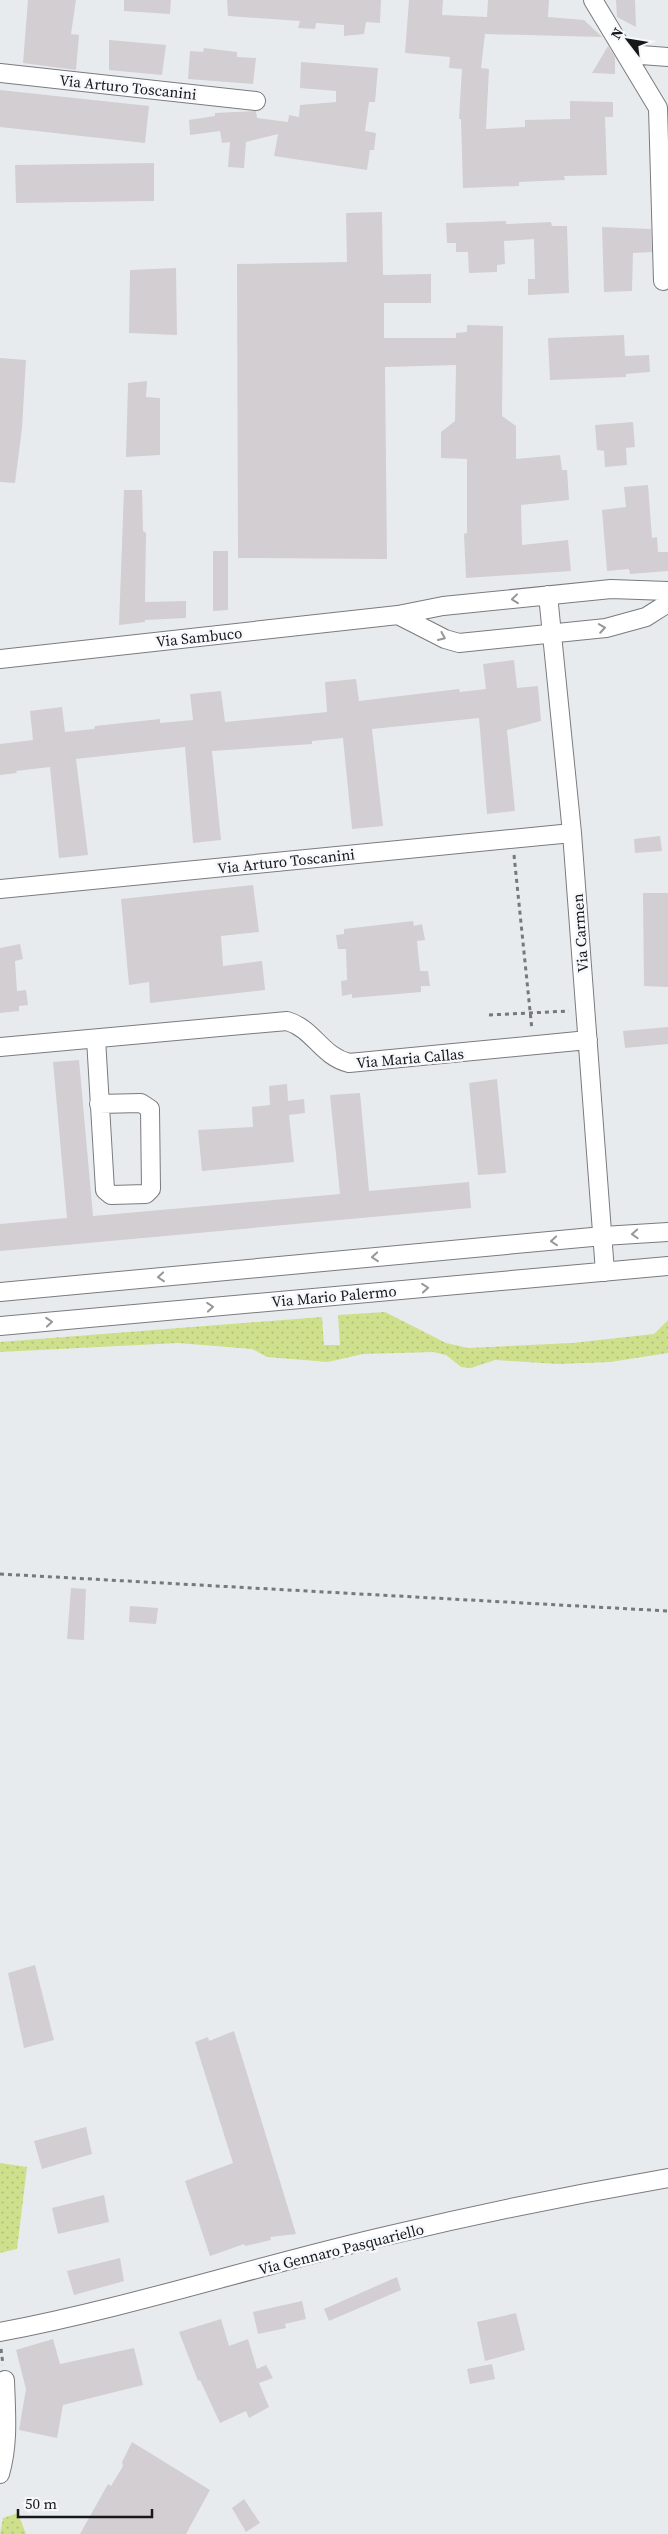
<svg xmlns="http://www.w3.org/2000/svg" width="668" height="2534" viewBox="0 0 668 2534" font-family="'Source Serif 4',serif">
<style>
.grass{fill:url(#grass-dots)}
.building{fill:#d3ced1}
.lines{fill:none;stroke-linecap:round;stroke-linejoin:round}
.minor-casing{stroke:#797b7f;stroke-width:20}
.path{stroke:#76787a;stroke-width:3;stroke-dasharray:4 4;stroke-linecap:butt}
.minor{stroke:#fff;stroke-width:18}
.oneway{stroke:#979798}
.labels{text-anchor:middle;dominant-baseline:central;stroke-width:5;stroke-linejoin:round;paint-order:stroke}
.street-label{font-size:15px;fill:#171819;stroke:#f6f8fc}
</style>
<defs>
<pattern id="grass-dots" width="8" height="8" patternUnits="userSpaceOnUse" patternTransform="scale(1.25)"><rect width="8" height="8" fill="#cfe08c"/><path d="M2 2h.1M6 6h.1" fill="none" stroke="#b1bf78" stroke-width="1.8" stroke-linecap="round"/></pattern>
</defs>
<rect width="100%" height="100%" fill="#e8ebee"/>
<path class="grass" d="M385,1312L446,1343L468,1348L572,1343L654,1334L668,1320V1353L610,1362L558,1364L495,1360L471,1368L461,1367L446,1355L433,1352L363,1354L328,1362L267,1357L252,1349L178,1343L0,1352V1342L322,1317L324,1345H340L338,1315Z
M0,2163L27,2167L17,2249L0,2253Z
M18,2513L26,2534H0L3,2518Z"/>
<path class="building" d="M28,0H76L71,34L79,35L76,70L23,63Z
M124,0H171L170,14L124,11Z
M227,0H381L380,23L366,22L364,34L344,36V25L316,23L315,29L298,28L300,21L228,16Z
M409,0H443L442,15L487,17L488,0H549L548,17L584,20L602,37L485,34L481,68L489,69L486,129L525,127V120L570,119V101L613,102V117H605L607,175L564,176L565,180L519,182V186L463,188L461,119H459L462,69L449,68L450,57L405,53Z
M616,0H635L636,27L617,17Z
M109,40L166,45L162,75L109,70Z
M608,46L615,57V74L592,73Z
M204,48L237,52V57L256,58L253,84L188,79L190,51L203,52Z
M301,62L378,68L375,102H369L365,131L376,133L374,150H370L367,170L274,156L278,134L246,142L244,168L228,167L230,142L222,143L220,131L190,135L189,120L215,116V113L256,111L257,118L288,122L289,115L299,117L300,105L336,102V91L300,88Z
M0,90L149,106L145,143L0,127Z
M154,163V201L16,203L15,165Z
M382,212L383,275L431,274V303H384V338H456V333L467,332V325L503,326L502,416L516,426V459L560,455L562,470H567L569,500L521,505L522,545L568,540L571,571L466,578L464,534L467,533V459L441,458V432L455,421L456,365L385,367L387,559L238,558L237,264L347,262L346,213Z
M506,221V224L551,222L552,226H567L569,293L528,295V279H535L534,239L504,241L505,264L497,265V272L469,273L468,252H456V243H447L446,223Z
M602,227L651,229L652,252L633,253L632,291L604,292Z
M176,268L177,335L129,333L130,270Z
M624,335L625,356L649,355L650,372L626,374V377L550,380L548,338Z
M0,358L26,360L22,428L15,483L0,482Z
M147,381L146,397L160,398V455L126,457L128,383Z
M633,422L635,447L626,448L627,465L605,467L604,451L597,450L595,425Z
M648,485L652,538L657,537L658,552H668V571L630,574L629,569L607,571L602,510L626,507L624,487Z
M124,490H142L143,531L146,533L145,602L186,601V618L145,620V622L119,625Z
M213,551H228V610L213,611Z
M514,660L517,688L538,686L541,721L507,730L515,811L487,814L479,718L372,729L383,826L352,829L343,738L312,741V744L212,751L221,840L193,843L185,747L76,759L88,855L59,858L50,767L16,771L17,773L0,775V744L33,740L30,711L62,707L65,732L94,729L95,726L160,719V723L193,720L190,694L221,691L225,722L327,712L325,682L356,679L359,701L459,689L460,692L486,689L483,664Z
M660,836L662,851L635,853L634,839Z
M253,885L259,932L221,936L223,966L262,961L265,990L150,1003L149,982L129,985L121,899Z
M643,893H668V987L644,986Z
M413,921L414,926L422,924L425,940L417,941L420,971H428L430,986H421V992L352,998V994L342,996L341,981L347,980L346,949H338L336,935L344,934V929Z
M20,944L23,959L15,961L17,991L26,990L28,1005L19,1006V1011L0,1013V948Z
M668,1027V1044L625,1048L623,1031Z
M79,1060L93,1216L340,1194L330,1095L360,1093L369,1191L469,1182L471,1208L0,1251V1224L67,1218L53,1062Z
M497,1079L506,1173L478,1175L469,1083Z
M287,1084L288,1101L304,1099L305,1113L289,1115L294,1162L202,1171L198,1130L253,1127L252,1107L270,1105L269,1086Z
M71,1588L86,1589L84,1640L67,1639Z
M130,1606L158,1608L156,1624L129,1622Z
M35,1965L54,2040L24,2048L8,1973Z
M234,2031L296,2234L270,2237L271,2240L245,2246L244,2244L210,2256L185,2181L233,2163L195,2042L208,2037L209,2041Z
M86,2127L92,2154L42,2169L34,2141Z
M104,2195L109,2222L58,2234L52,2208Z
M120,2258L124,2281L74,2295L67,2271Z
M397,2277L401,2290L329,2321L324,2309Z
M302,2301L306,2319L285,2324L286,2328L258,2334L253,2312Z
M516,2313L525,2350L485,2361L477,2322Z
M221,2319L229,2346L248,2339L257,2369L266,2365L273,2378L259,2383L269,2407L249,2418L246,2411L220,2423L200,2380L198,2381L179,2332Z
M53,2339L60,2364L134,2348L143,2385L63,2405L57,2438L19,2430L26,2389L16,2350Z
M492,2364L495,2379L470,2384L467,2369Z
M132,2442L210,2490L186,2534H80L108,2484L111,2486L123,2466L122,2462Z
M244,2499L260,2523L246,2532L232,2508Z"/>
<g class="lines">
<defs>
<path id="minor" d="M593,0L658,108L663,281
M628,54L668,57
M0,73L256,101
M548,595L572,833L605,1272
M398,615L445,639L459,643L606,628L646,617L668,603
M0,659L398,615L443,606L611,589L668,591
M0,889L572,833
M96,1039L105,1190L111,1195L146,1194L151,1189L150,1109L141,1103L99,1104
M0,1047L287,1021C314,1029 321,1056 349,1063L588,1040
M0,1292L603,1236L668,1232
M0,1326L668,1266
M0,2332C132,2307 259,2265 390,2235C482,2213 575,2194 668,2178
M0,2474C9,2443 6,2412 5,2380"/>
</defs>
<use href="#minor" class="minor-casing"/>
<path class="path" d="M514,855L532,1030
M489,1015L569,1011
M0,1574L668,1611
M1,2349L3,2365"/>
<use href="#minor" class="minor"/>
</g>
<defs><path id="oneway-chevron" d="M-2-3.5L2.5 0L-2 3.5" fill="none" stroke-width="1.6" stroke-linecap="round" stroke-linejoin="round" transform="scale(1.25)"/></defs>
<g class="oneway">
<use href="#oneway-chevron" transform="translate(515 599) rotate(174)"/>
<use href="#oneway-chevron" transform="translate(602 628) rotate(-9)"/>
<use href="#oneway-chevron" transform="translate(442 637) rotate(24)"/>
<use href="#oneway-chevron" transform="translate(635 1234) rotate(177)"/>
<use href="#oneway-chevron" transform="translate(554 1241) rotate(175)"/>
<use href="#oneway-chevron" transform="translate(375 1257) rotate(175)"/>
<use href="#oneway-chevron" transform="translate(161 1277) rotate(175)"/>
<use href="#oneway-chevron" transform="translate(425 1288) rotate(-5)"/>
<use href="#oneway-chevron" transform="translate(210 1307) rotate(-5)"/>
<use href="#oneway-chevron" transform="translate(49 1322) rotate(-5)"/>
</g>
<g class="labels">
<g class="street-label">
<text transform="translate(128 87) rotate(6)">Via Arturo Toscanini</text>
<text transform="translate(199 637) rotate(-6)">Via Sambuco</text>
<text transform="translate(286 861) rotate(-6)">Via Arturo Toscanini</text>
<text transform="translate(580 933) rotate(-94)">Via Carmen</text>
<text transform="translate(410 1058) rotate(-5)">Via Maria Callas</text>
<text transform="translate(334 1296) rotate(-5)">Via Mario Palermo</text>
<text transform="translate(341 2249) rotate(-14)">Via Gennaro Pasquariello</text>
</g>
</g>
<g transform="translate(628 40) rotate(301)" stroke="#f6f8fc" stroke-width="4" paint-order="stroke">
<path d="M0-4L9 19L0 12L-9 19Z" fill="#171819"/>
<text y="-8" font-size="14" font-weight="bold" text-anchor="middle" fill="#171819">N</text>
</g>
<path d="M18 2509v8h134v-8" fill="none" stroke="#171819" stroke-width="2.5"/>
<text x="25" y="2509" font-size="15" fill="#171819" stroke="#f6f8fc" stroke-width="4" paint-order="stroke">50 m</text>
</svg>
